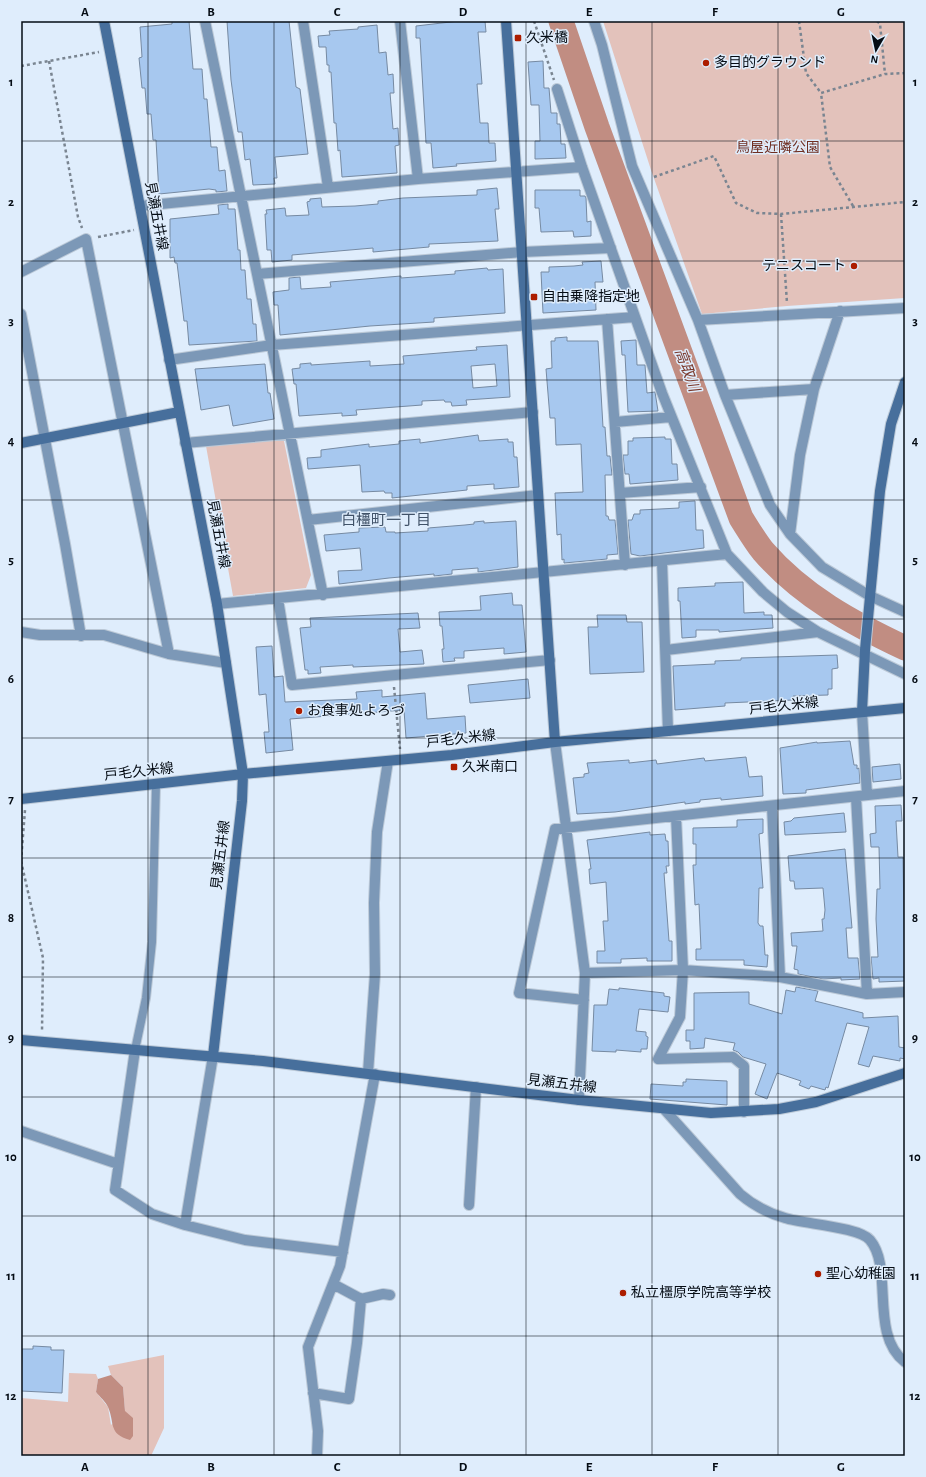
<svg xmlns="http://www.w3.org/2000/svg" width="926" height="1477" viewBox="0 0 926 1477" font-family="'Alegreya Sans','Noto Sans JP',sans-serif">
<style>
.green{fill:#e3c2bb}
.water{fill:#c18d82}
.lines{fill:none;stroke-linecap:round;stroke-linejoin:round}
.river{stroke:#c18d82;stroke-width:25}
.building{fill:#a7c8ef;stroke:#768aa2;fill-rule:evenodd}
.lane-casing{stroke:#bcc9d7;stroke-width:10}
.street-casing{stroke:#bcc9d7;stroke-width:12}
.secondary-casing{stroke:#bcc9d7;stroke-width:12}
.path{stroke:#7a8591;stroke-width:2.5;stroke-dasharray:3 3;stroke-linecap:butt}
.lane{stroke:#7c98b7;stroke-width:8}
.street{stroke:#7c98b7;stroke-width:10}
.secondary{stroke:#476f9c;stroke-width:10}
.grid{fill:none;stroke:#050c14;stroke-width:1;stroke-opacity:0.55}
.poi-dot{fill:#ac1d00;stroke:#dfedfc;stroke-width:1.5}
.labels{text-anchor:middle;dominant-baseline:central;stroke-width:3;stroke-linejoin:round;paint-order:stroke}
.poi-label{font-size:14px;fill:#050c14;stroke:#dfedfc;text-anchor:start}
.park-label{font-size:14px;fill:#702f22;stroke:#dfedfc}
.street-label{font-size:14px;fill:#050c14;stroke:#dfedfc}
.water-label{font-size:15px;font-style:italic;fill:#7a382b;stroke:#dfedfc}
.neighbourhood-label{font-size:15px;fill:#405268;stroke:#dfedfc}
.neatline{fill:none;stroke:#050c14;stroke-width:1.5}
.grid-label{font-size:13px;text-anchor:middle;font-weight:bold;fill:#050c14}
</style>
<rect width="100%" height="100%" fill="#dfedfc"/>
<path class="green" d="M603,21H905V298L787,306L702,314L651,170Z
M276,437L284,441L311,575L306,588L233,596L206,446Z
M164,1355V1428L151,1456H21V1398L68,1402L69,1373L96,1374L98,1379L96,1392L108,1407L111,1425L125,1411L123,1387L111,1375L108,1366Z"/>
<path class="water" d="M111,1375L123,1387L125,1411L133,1418V1436L130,1440C108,1434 115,1423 108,1407C106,1402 100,1397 96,1392L98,1379Z"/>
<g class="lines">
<path class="river" d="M561,21L597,127L741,518C748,529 755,541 763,551C802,596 852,623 905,648"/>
</g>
<path class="building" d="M172,21H189L193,69H202L204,99H207L211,147H217L219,171L225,170L227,191L216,192V190L209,189L159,194L156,140H153L151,114H147L145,88H142L139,58L142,57L140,27L172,24Z
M227,21H289L296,87L300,89L308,154L275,157L277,178H274L275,184L253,185L250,159L245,160L242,132H238L231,80Z
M459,21H485L486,32H478L482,84H477L480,123H488L489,143H495L496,161L456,164L457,166L433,168L431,143H426L420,38H416V26Z
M377,25L379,53L386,52L388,75L393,74L394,93H390L393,129L398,128L399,145L395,146L397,173L342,177L340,150L338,151L336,123H334L331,72H329V65H327L326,47H319L318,36L330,35L329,31L358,29V27Z
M543,61L544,88H549L551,113H557V124H560L561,144H565L566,158L535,159V141H540L539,105H531L528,62Z
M497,188L499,209H495L498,241L429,244V247L373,252V248L292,255V260L272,262L271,250H267L265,214H267L266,210L285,208L286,216L309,215L307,202L310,201V199L321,198L322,207L355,206L378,204V201L403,198L477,195V190Z
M535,190H580V196H585L586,198L587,222L591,221V236L574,237L573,231L541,232L539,208H535Z
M228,204V209H235L238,250H240L241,270H245L247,299H251L253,324H256L257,341L189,345L187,321H184L177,263H175L174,257L170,258V219L219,214L218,205Z
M601,261L603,282H595L596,310L543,313L541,272H549V267L574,266L583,265L582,262Z
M487,268L488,270L503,269L505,313L434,318V322L370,326L280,335L278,305H274L273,292L289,290V278L300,277L301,289L331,287L330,282L401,276V278L442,275L455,274V271Z
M567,337V341H598L603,427H605L607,456H610L612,475H605L606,516H608L609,520H615L618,554L607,555V559L564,563V559L562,560L561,534L557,535L555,493L583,492L581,444L556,445L555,418H550L546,369L552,368L551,341H555V338Z
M636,340L637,365H645L647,393L655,392L658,411L628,412L625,355H622L621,341Z
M507,345L510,397L466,400L467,405L452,406L451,402H445L444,400L422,401V405L356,410L357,415L342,416V413L299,416L296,384H294L292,369L300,368V364L311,363V365L370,361V366L404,364L403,356L464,351L477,350L476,347ZM495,364L497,386L473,388L471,366Z
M265,364L268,393H270L274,419L233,426L229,405L201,410L195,369Z
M478,435L479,441L508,439V442H513L514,457H517L519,487L494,489V484L467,486V490L392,498V493H385L384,491L362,492L360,465L308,469L307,458L321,457V450L369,444V447L399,444V441L420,439V443Z
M665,437V439H671L672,464H677L678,480L630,484L629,474H625L623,455H628V441H633V438Z
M695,501L696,530H703L704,548L640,556L631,554L628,520H632L634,514H640V510L679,508V502Z
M484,521V523L516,521L518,567L478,572V568L452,570V574L434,576V574L389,578L339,584L338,571L362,570L360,548L326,551L324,535L359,532V528L385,527L386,532H395V533L428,531V528L465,525L474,524V522Z
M743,582L744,613L764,612V615H772L773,628L719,632V630H696V637L682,638L680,601H678V588L715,586V583Z
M512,593L513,605H522L526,652L504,654V648L464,651V658H454L455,661L443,662L442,649H444L442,626H440L439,612L481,610L480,596Z
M418,613L420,628L398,629L400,652L422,650L424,664L353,667V665L320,667L321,673L308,674V670H305L300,628L311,627L310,618Z
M597,615H626L627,622H642L644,672L590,674L588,627H598Z
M272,646L274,677L283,676L285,702L357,699L356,692L382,690V697L425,693L427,719L465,716L466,733L406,738L404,710L290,719L293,750L266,753L264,732H269L266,694L259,695L256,647Z
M837,655L838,668L832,669V689H828V695L793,696V700L725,703V706L675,710L673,666L715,664V661L741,660V658Z
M528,679L530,698L470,703L468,685Z
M850,741L854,765H857V769L859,768L860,783L806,790V793L783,794L780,748L817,742V743Z
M746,757L749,777L762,776L763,796L721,800V798L700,800V802L685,804V802L615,812L577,814L573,778L584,777V774L589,773L587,763L629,760V763L656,760L657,764L704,758L705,761Z
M900,764L901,779L873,782L872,767Z
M901,805L902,821H896L898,857H903L905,981L879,982V978L873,979L871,957H878L876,919L877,889H880L879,847H871L870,834L876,833L875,806Z
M844,813L846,832L785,835L784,822L791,821L794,818Z
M763,819V833L759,834L763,888H759L758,923L760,926H763L765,955H768L767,967L744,965V960H696V949H701L699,904L695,905L693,865H696V844H693V828L737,827V820Z
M650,832V835L665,834L666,841H668L669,866H666L667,873H664L669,941H672V961H647V958L621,959V963H597V951H605L603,921H608L606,882L590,884L589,869H591L587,840Z
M845,849L852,928H846L848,958H858L860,979L841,980V978L823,979L798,974V970L794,969L797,946H792L791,933L823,931L822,919H824L825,910L823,888L795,889L794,881H790L788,856Z
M796,987L818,991L815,1001L863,1013V1018L898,1016L899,1047L905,1048V1059L900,1058V1061L873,1056L869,1067L858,1064L869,1027L847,1023L828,1088L826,1087L825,1090L811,1086L809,1089L799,1085L801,1081L777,1073L767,1099L755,1094L766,1064L743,1057L738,1052L733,1050L735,1043L705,1038L704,1048L690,1049V1041H686V1030H694V993L749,992V1004L782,1014L786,990L795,992Z
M619,988L664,993V996L670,997L668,1012L639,1009L636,1031L646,1032V1036L648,1037L647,1049H641V1052L616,1050V1052L592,1051L594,1005H607L609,989L619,990Z
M686,1079L727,1081V1105L650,1099L651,1084L683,1086V1082H686Z
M33,1346L51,1347V1350H64L62,1393L21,1391L22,1349H33Z"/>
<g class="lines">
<defs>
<path id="lane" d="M135,1050L146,998L152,942L156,784"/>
<path id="street" d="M205,21L323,595
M303,21L328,187
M400,21L418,179
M594,21L602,45L632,166L698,320L725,395L770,505L790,534L822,567L870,596L905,612
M557,89L582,167L662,393L727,554L763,592L787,612L818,632L905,674
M140,206L418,179L582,167
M21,272L86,239L169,654
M257,274L522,252L611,248
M21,314L65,544L81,636
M607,319L625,565
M698,320L905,308
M169,360L272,345L635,317
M725,395L814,389
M615,422L671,417
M185,443L533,412
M620,493L701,487
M308,520L538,495
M790,534L800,455L814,389L840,311
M662,561L668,731
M278,599L292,685L550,660
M217,604L727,554
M21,632L40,635H104L169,654L226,663
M666,650L818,632
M862,712L867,795
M555,742L585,973L579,1100
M856,797L867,994
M772,806L780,977
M676,816L683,970L680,1017L658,1059L733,1057L744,1066V1112
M585,973L683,970L780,977L867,994L905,992
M584,1000L519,993L555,829L905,791
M135,1050L115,1190L152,1214L185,1225L245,1240L343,1252
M368,1073L375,974L374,903L377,832L388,761
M664,1109L740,1194C754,1206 768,1213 785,1218C804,1224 859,1227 870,1240C894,1268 869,1335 905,1362
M21,1131L118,1164
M469,1205L476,1087
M185,1225L213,1056
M333,1284L361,1299L383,1294L390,1295
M313,1393L349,1399L357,1343L361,1299
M317,1456L318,1431L308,1347L340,1266L375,1074"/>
<path id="secondary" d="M104,21L217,604L243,774L242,801L213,1056
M506,21L555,742
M21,443L179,412
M862,712L865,650L880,491L891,424L905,382
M21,799L243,774L452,755L555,742L905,708
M21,1040L263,1061L579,1100L711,1113L779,1109L816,1102L905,1073"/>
</defs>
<use href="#lane" class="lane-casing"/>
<use href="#street" class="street-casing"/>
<use href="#secondary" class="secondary-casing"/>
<path class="path" d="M534,21L554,80
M799,21L806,73L821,93
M877,21L880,24L885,74
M49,61L78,217L82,228
M21,66L99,52
M654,177L714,156L736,203L757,213L781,214L905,202
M853,206L830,167L821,93L885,74L905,73
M781,214L787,303
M98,237L134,230
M394,687L400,749
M21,861L43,958L42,1031
M21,861L25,810"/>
<use href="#lane" class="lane"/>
<use href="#street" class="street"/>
<use href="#secondary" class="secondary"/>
</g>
<path class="grid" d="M148,21V1456M274,21V1456M400,21V1456M526,21V1456M652,21V1456M778,21V1456M21,141H905M21,261H905M21,380H905M21,500H905M21,619H905M21,738H905M21,858H905M21,977H905M21,1097H905M21,1216H905M21,1336H905"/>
<g class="poi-dot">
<rect x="514" y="34" width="8" height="8" rx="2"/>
<circle cx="706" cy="63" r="4"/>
<circle cx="854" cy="266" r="4"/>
<rect x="530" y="293" width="8" height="8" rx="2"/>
<circle cx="299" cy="711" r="4"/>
<rect x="450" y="763" width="8" height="8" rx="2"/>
<circle cx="818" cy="1274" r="4"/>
<circle cx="623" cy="1293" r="4"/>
</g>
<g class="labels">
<g class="poi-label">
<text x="526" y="38">久米橋</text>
<text x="714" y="63">多目的グラウンド</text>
<text x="846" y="266" text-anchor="end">テニスコート</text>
<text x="542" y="297">自由乗降指定地</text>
<text x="307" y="711">お食事処よろづ</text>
<text x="462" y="767">久米南口</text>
<text x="826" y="1274">聖心幼稚園</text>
<text x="631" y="1293">私立橿原学院高等学校</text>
</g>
<g class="park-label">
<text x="778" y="148">鳥屋近隣公園</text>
</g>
<g class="street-label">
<text transform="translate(156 216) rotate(79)">見瀬五井線</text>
<text transform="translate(218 534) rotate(79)">見瀬五井線</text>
<text transform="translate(784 706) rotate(-6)">戸毛久米線</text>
<text transform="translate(461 739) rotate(-6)">戸毛久米線</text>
<text transform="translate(139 772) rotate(-6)">戸毛久米線</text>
<text transform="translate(221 855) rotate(-83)">見瀬五井線</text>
<text transform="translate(562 1084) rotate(7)">見瀬五井線</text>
</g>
<g class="water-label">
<text transform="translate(687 370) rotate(70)">高取川</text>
</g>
<g class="neighbourhood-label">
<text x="386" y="520">白橿町一丁目</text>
</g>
</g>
<rect width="926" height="1477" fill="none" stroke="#dfedfc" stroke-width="44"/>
<g transform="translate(876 50) rotate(189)" stroke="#dfedfc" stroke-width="3" paint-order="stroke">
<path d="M0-3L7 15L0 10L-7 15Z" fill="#050c14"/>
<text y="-6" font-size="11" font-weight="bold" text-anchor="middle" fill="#050c14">N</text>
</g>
<rect x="22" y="22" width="882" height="1433" class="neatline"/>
<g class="grid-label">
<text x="85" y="16">A</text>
<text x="211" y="16">B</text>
<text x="337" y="16">C</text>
<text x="463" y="16">D</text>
<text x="589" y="16">E</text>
<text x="715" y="16">F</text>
<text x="841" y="16">G</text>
<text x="11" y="86">1</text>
<text x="915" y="86">1</text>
<text x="11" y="206">2</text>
<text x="915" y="206">2</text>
<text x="11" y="325">3</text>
<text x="915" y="325">3</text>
<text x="11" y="445">4</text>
<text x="915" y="445">4</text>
<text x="11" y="564">5</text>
<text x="915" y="564">5</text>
<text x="11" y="683">6</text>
<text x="915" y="683">6</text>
<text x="11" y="803">7</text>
<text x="915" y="803">7</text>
<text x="11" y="922">8</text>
<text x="915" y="922">8</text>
<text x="11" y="1042">9</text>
<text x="915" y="1042">9</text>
<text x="11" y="1161">10</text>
<text x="915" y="1161">10</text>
<text x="11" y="1280">11</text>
<text x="915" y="1280">11</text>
<text x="11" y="1400">12</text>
<text x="915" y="1400">12</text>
<text x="85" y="1471">A</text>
<text x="211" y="1471">B</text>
<text x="337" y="1471">C</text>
<text x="463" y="1471">D</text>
<text x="589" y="1471">E</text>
<text x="715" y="1471">F</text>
<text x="841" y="1471">G</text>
</g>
</svg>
